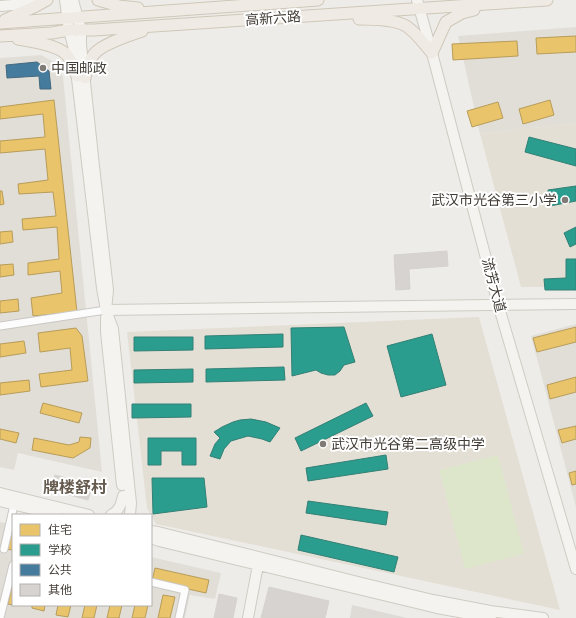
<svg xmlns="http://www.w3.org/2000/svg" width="576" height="618" viewBox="0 0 576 618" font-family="'Asap Condensed','Noto Sans SC',sans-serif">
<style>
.residential{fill:#e1ded7}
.industrial{fill:#dedbd7}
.education{fill:#e4dfd5}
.green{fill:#dde6cb}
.homes{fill:#e9c46a;stroke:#b79c5a}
.schools{fill:#2a9d8f;stroke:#328074}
.public{fill:#457b9d;stroke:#44687e}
.building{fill:#d6d3d0;stroke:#d6d3cf}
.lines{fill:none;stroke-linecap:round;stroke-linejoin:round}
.street-casing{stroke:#cac8c5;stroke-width:9}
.secondary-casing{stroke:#cfcbc3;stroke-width:12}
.primary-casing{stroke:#cfc7b8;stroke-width:13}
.street{stroke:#fcfcfc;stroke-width:7}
.secondary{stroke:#f5f3ef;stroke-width:10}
.primary{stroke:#efebe4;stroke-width:11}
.poi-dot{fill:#7f7a75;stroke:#fff;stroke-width:1.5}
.labels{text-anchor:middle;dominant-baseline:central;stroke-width:4;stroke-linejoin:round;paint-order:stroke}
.street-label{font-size:14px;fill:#433d36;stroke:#fff}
.poi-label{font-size:14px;fill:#433d36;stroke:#fff;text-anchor:start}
.quarter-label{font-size:16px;font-weight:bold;fill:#655a4e;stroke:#fff}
</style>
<rect width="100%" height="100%" fill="#eeece9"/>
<path class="residential" d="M576,27V123L480,134L458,36Z
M41,55L56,63L63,77L102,472L18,453L14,470L0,467V58Z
M576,324V507L531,336Z
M0,522L13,525V605H151V557L221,573L215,599L190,595L185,618H0Z"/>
<path class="industrial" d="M352,605L407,618H350Z"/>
<path class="education" d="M576,123V287H521L480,134Z
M479,317L560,610L156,524L147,508L127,332Z"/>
<path class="green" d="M498,455L524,554L465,569L439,470Z"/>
<path class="homes" d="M576,36V52L537,54L536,38Z
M517,41L518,56L453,60L452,44Z
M54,100L77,312L33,316L31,298L62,293L60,271L28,275V263L59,259L57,227L23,230L22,219L56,216L53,192L19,194L18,184L48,180L45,149L0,153V141L45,137L43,114L0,119V107Z
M550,100L554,115L523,124L519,109Z
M498,102L503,118L472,127L467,111Z
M0,191H2L4,204L0,205Z
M12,231L13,242L0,244V232Z
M13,264L14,275L0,277V265Z
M18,299L19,311L0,313V301Z
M576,327V342L537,352L533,338Z
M76,328L82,336L88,381L41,387L39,374L72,370L70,348L40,352L38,333Z
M24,341L26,353L0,357V344Z
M576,377V392L550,399L547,385Z
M29,380L30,391L0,395V383Z
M43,403L82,413L79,423L40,413Z
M576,426V439L562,443L558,430Z
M0,429L19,433L16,443L0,439Z
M80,437L91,438L90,448L73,458L32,450L34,438L69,445L79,442Z
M576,471V484L572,485L569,473Z
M8,536L13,537V550L4,549Z
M155,568L209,580L206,593L152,581Z
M13,583V605L8,604Z
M163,595L175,597L170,618H158Z
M32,605H45L44,611L32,608Z
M58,605H71L68,617L56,615Z
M85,605H97L94,618H82Z
M110,605H122L119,618H107Z
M135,605H148L145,618H132Z"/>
<path class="schools" d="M529,137L576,149V166L525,152Z
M576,186V201L550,206L548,190Z
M576,227V244L570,247L564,233Z
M566,259H576V290H545L544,279L566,278Z
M344,327L355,362L344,365L340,371L335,375H328L321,373L316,370L292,376L291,328Z
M283,334V347L205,349V336Z
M432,334L446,385L401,397L387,346Z
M134,337H193V350L134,351Z
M284,367L285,380L206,382V369Z
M193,369V382L134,383V370Z
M366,403L373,416L301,451L295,438Z
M132,404H191V417L132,418Z
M251,419L266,422L280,428L270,442L262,439L248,436L231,441L224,449L220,459L210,456L215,444L220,438L214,432L222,427L233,422L240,420Z
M148,438H196V465H182V451H161V465H148Z
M386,455L388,469L308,481L306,468Z
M152,478H204L207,507L153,514Z
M308,501L388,512L386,525L306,513Z
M301,535L398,557L394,572L298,550Z"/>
<path class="public" d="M37,62L49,71L51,89H40L39,76L7,78L6,65Z"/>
<path class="building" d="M447,251L448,266L409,269L410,289L396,290L394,255Z
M55,475L93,485L88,500L51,490Z
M269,587L329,601L325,618H261Z
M219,594L237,598L233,618H214Z"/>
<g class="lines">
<defs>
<path id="street" d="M0,326L106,310
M4,549L14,505
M151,582L185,590L179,618
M0,618L13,565"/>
<path id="secondary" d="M65,0L69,30L73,45L102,288L106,310L108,290L94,166L81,45V30L73,0
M417,0L432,53L498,304L576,569
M0,6L39,3
M106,310L576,304
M106,310L113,329L131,503L130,515
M106,318V332L122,485
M0,493L89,515
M0,501L57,515
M111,515C119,511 121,505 123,496
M151,531L158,532L366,584L433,600L490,611L543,618
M151,538L159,541L437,608L491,618
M248,618L258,565"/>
<path id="primary" d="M98,0L119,6L138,8
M359,19C371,19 395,19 406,26C416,32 424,44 432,53L446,22L462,13L474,10
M5,20L36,6L47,0
M0,23L318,0
M0,36L52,33L69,30H94L547,0
M18,39C31,41 57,45 66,54C72,60 74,69 77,76
M85,78C87,70 89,60 94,54C102,44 130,35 142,31"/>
</defs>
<use href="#street" class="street-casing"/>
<use href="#secondary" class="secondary-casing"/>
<use href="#primary" class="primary-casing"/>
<use href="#street" class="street"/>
<use href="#secondary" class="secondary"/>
<use href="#primary" class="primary"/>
</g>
<g class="poi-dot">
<circle cx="43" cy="68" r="4"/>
<circle cx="565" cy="200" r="4"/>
<circle cx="323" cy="444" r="4"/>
</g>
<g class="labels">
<g class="street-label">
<text transform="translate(273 18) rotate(-4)">高新六路</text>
<text transform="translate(494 285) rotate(75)">流芳大道</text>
</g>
<g class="poi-label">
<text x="51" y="68">中国邮政</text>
<text x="557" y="200" text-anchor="end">武汉市光谷第三小学</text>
<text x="331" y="444">武汉市光谷第二高级中学</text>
</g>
<g class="quarter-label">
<text x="75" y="487">牌楼舒村</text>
</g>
</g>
<rect x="12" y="514" width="140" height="92" fill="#ffffff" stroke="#b4b1af"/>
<rect x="20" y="524" width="20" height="12" fill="#e9c46a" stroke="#b4b1af"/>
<text x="48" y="534" font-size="12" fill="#433d36">住宅</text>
<rect x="20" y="544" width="20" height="12" fill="#2a9d8f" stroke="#b4b1af"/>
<text x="48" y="554" font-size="12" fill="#433d36">学校</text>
<rect x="20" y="564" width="20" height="12" fill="#457b9d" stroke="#b4b1af"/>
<text x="48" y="574" font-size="12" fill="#433d36">公共</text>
<rect x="20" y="584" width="20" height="12" fill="#d6d3d0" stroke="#b4b1af"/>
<text x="48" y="594" font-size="12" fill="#433d36">其他</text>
</svg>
